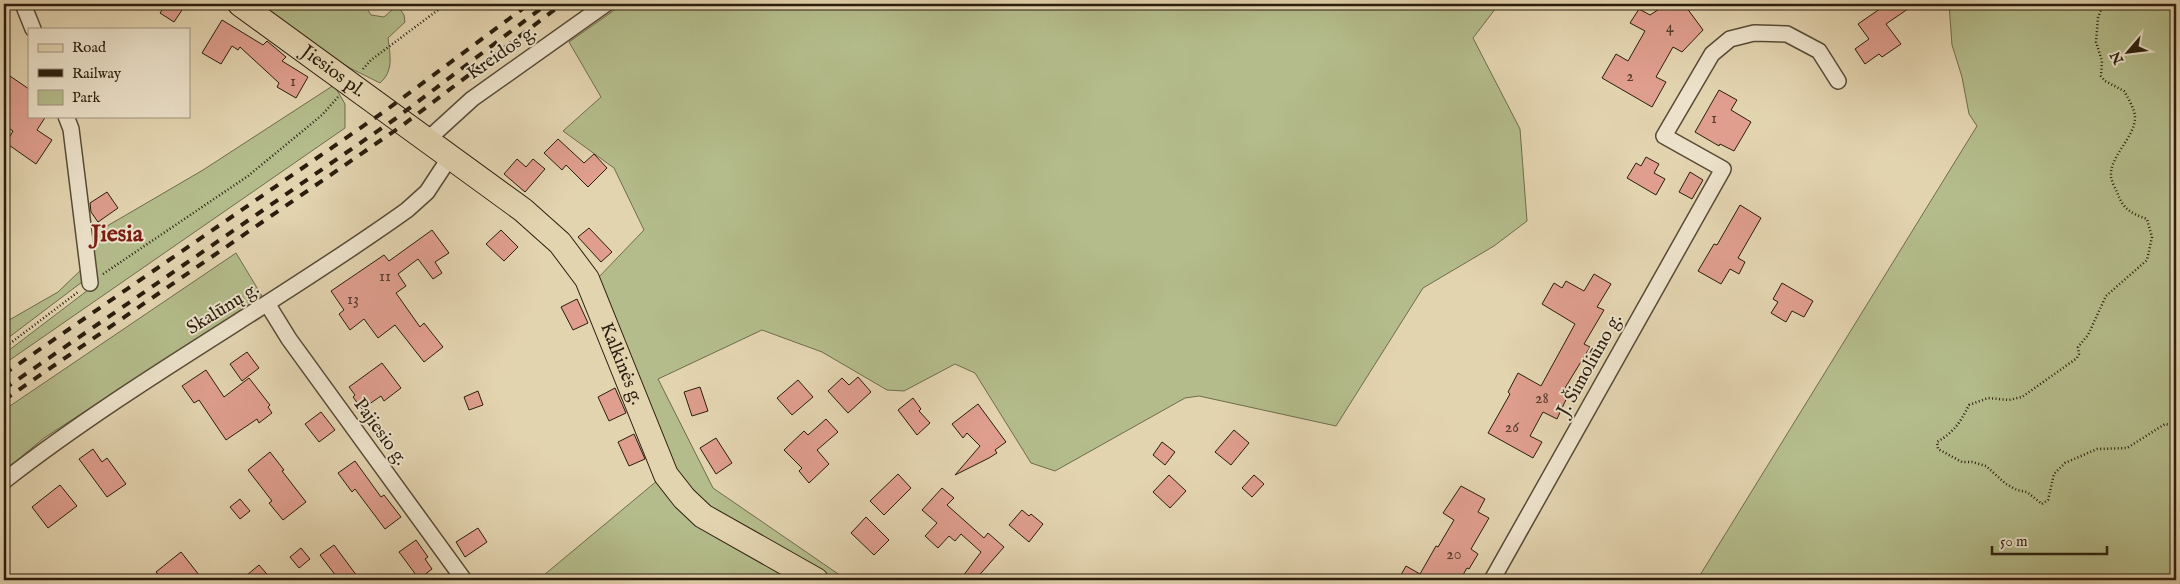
<svg xmlns="http://www.w3.org/2000/svg" width="2180" height="584" viewBox="0 0 2180 584" font-family="'IM FELL English',serif">
<style>
.green{fill:#b4bc8b;stroke:#6f6c4c}
.building{fill:#df9e8e;stroke:#2a1d0d}
.lines{fill:none;stroke-linecap:round;stroke-linejoin:round}
.street-casing{stroke:#584b36;stroke-width:18}
.primary-casing{stroke:#2a1d0d;stroke-width:26}
.path{stroke:#2a1d0d;stroke-width:2.5;stroke-dasharray:1 2.5;stroke-linecap:butt}
.street{stroke:#ede3cc;stroke-width:15}
.primary{stroke:#e3d4b0;stroke-width:24}
.rail{stroke:#2a1d0d;stroke-width:4;stroke-dasharray:9 9;stroke-linecap:butt}
.labels{text-anchor:middle;dominant-baseline:central;stroke-width:4;stroke-linejoin:round;paint-order:stroke}
.number-label{font-size:16px;fill:#573d2d}
.street-label{font-size:19px;fill:#2a1d0d;stroke:#ede3cc}
.district-label{font-size:24px;font-weight:bold;fill:#7a1f14;stroke:#ede3cc}
</style>
<rect width="100%" height="100%" fill="#e3d4b0"/>
<filter id="stains"><feTurbulence type="fractalNoise" baseFrequency=".004" numOctaves="4"/><feColorMatrix values="0 0 0 0 .2 0 0 0 0 .09 0 0 0 0 .02 0 0 0 .5 -.17"/></filter>
<radialGradient id="worn" r=".72"><stop offset=".6" stop-color="#630" stop-opacity="0"/><stop offset="1" stop-color="#630" stop-opacity=".3"/></radialGradient>
<path class="green" d="M250,4H364L371,15L384,17L394,8L400,9L404,15L405,22L388,38C390,55 394,71 380,83L350,68Z
M623,4H1499L1473,38L1520,129L1527,221L1494,246L1423,288L1336,426L1199,396L1185,398L1055,471L1031,463L975,373L955,364L904,391L887,390L822,352L762,330L658,379L713,488L847,580H827L695,497L676,476L596,280L644,230L614,168L563,131L601,97L569,42Z
M1949,4H2176V580H1697L1977,126L1969,114L1962,77L1952,45Z
M334,85L345,104V128L4,364V354L92,287L90,236L203,170Z
M236,253L262,296L44,438L4,471V410Z
M84,267L82,282L4,341V323L58,292Z
M658,480L797,580H538Z"/>
<path class="building" d="M166,4H186L174,22L160,13Z
M1667,4H1684L1703,30L1682,52L1673,47L1656,77L1666,82L1652,107L1602,78L1616,54L1628,61L1645,31L1630,23L1639,9L1650,15Z
M1887,4H1915L1886,24L1901,44L1882,57L1879,54L1865,64L1855,49L1869,39L1858,24Z
M222,20L263,45L267,41L286,57L282,61L308,77L296,98L277,87L279,83L240,47L238,50L232,46L221,64L202,53Z
M4,72L29,89V116H46L37,130L52,140L36,164L6,143L13,131L4,125Z
M1719,90L1737,100L1731,110L1751,122L1734,151L1720,144L1719,146L1695,132Z
M558,139L584,163L594,154L607,168L588,187L566,165L562,170L544,153Z
M1646,157L1659,164L1654,173L1665,179L1656,195L1627,178L1636,163L1641,166Z
M517,159L526,167L533,159L545,169L525,192L504,174Z
M1690,172L1703,180L1692,199L1679,192Z
M107,192L118,208L98,222L91,212L90,203Z
M1740,205L1761,218L1738,258L1745,262L1739,274L1730,269L1721,284L1698,271L1714,244L1717,245Z
M589,228L612,252L601,262L578,237Z
M432,230L449,253L435,262L442,273L433,279L418,259L398,274L406,286L396,293L420,327L424,323L443,347L424,362L395,325L378,338L364,319L350,330L339,314L344,310L331,291L384,255L389,261Z
M501,230L518,247L504,261L486,244Z
M1594,274L1611,284L1597,307L1604,310L1584,344L1590,347L1565,388L1570,391L1557,419L1543,412L1530,436L1542,442L1533,458L1488,433L1510,394L1508,392L1518,373L1541,386L1575,324L1542,304L1554,283L1562,288L1566,281L1584,291Z
M1782,283L1813,301L1804,317L1792,311L1786,322L1771,313L1778,302L1773,299Z
M577,299L588,323L573,330L561,307Z
M247,352L259,368L242,381L230,364Z
M382,363L401,388L384,401L381,396L362,409L353,397L355,395L349,387Z
M206,370L224,397L249,378L270,405L268,407L272,413L259,423L257,419L226,440L199,400L194,403L182,386Z
M858,377L871,392L848,413L828,391L842,378L849,385Z
M798,380L813,397L792,415L777,398Z
M700,387L708,411L692,416L684,392Z
M615,388L626,413L609,421L598,397Z
M478,391L483,405L469,410L464,397Z
M913,398L921,409L919,411L930,423L917,435L898,410Z
M978,404L1006,442L995,450L997,453L989,458L955,475L980,446L967,433L963,438L952,424Z
M321,412L335,430L319,442L305,424Z
M826,419L838,432L817,450L829,464L809,483L799,471L802,468L784,450L804,431L808,435Z
M1234,430L1249,443L1231,465L1215,452Z
M634,434L645,459L629,466L618,442Z
M716,438L732,463L716,474L700,448Z
M1162,442L1175,452L1165,465L1153,455Z
M93,449L102,462L107,458L126,484L107,497L79,459Z
M270,452L284,470L282,471L306,502L283,520L269,503L272,501L248,470Z
M355,461L381,497L384,495L401,517L385,529L355,489L352,492L338,473Z
M898,474L911,488L884,515L870,501Z
M1169,475L1186,491L1170,508L1153,492Z
M1254,475L1264,484L1252,497L1242,488Z
M60,485L77,506L48,528L32,507Z
M1461,486L1485,499L1478,512L1489,518L1471,549L1478,554L1469,569L1467,568L1460,580H1398L1406,566L1420,574L1436,546L1438,547L1454,520L1443,513Z
M942,488L954,498L947,505L984,538L988,533L1004,547L975,580H960L981,552L961,534L955,541L949,536L938,548L925,536L937,523L922,510Z
M240,499L250,511L240,519L230,507Z
M1022,510L1029,516L1031,514L1043,524L1029,542L1009,525Z
M866,517L889,540L874,555L851,533Z
M478,528L487,542L465,557L456,542Z
M416,540L428,557L425,559L432,569L419,579L399,552Z
M334,545L360,580H339L320,555Z
M301,548L310,559L299,568L290,557Z
M181,552L203,580H163L156,572Z
M259,565L272,580H241Z"/>
<g class="lines">
<defs>
<path id="street" d="M23,4L33,29
M66,116L71,129L90,283
M426,141L472,99L606,4
M268,305L289,339L464,580
M4,481C132,381 276,304 407,210L427,192L450,157
M1492,580L1723,169L1664,136L1712,54L1730,39L1754,33L1787,34L1819,51L1838,81"/>
<g id="primary">
<path id="s1" d="M240,4L523,210L560,243L587,279L666,475L684,498L703,516L816,580"/>
</g>
</defs>
<use href="#street" class="street-casing"/>
<use href="#primary" class="primary-casing"/>
<path class="path" d="M2103,4L2098,18L2096,42L2102,61L2101,76L2105,81L2124,91C2128,98 2134,108 2135,116C2136,137 2109,156 2111,177C2112,182 2115,188 2117,192C2123,209 2130,213 2147,219L2152,237L2147,260L2106,296L2088,335L2078,347L2079,354L2077,358L2022,397L2009,400L1988,398L1969,405C1960,423 1954,432 1937,442L1938,449L1962,462H1972L1986,466L2006,484L2017,490L2027,492L2042,504L2048,500L2054,474L2065,463L2097,449L2127,448L2165,424L2176,426
M363,69L371,60L446,4
M103,274L248,176L322,115L338,97
M4,348L78,292"/>
<use href="#street" class="street"/>
<use href="#primary" class="primary"/>
<path class="rail" d="M4,374L385,111L529,4
M4,389L395,119L547,4
M4,400L403,125L562,4"/>
</g>
<g class="labels">
<g class="number-label">
<text x="1670" y="28">4</text>
<text x="1630" y="77">2</text>
<text x="293" y="82">1</text>
<text x="1714" y="119">1</text>
<text x="385" y="277">11</text>
<text x="353" y="300">13</text>
<text x="1542" y="399">28</text>
<text x="1512" y="428">26</text>
<text x="1454" y="555">20</text>
</g>
<g class="street-label">
<text transform="translate(502 53) rotate(-35)">Kreidos g.</text>
<text stroke="none"><textPath href="#s1" startOffset="115">Jiesios pl.</textPath></text>
<text transform="translate(223 309) rotate(-32)">Skalūnų g.</text>
<text stroke="none"><textPath href="#s1" startOffset="536">Kalkinės g.</textPath></text>
<text transform="translate(1590 365) rotate(-61)">J. Šimoliūno g.</text>
<text transform="translate(380 432) rotate(54)">Pajiesio g.</text>
</g>
<g class="district-label">
<text x="117" y="234">Jiesia</text>
</g>
</g>
<rect width="2180" height="584" fill="none" stroke="#e3d4b0" stroke-width="20"/>
<rect x="5" y="5" width="2170" height="574" fill="none" stroke="#2a1d0d" stroke-width="2.5"/>
<rect x="10" y="10" width="2160" height="564" fill="none" stroke="#2a1d0d"/>
<rect x="28" y="28" width="162" height="90" fill="#ede3cc" stroke="#9f9480"/>
<rect x="38" y="44" width="25" height="8" fill="#e3d4b0" stroke="#9f9480"/>
<text x="72" y="52" font-size="15" fill="#2a1d0d">Road</text>
<rect x="38" y="69" width="25" height="8" fill="#2a1d0d" stroke="#9f9480"/>
<text x="72" y="78" font-size="15" fill="#2a1d0d">Railway</text>
<rect x="38" y="90" width="25" height="15" fill="#b4bc8b" stroke="#9f9480"/>
<text x="72" y="102" font-size="15" fill="#2a1d0d">Park</text>
<g transform="translate(2128 52) rotate(242)" stroke="#ede3cc" stroke-width="4" paint-order="stroke">
<path d="M0-4L9 19L0 12L-9 19Z" fill="#2a1d0d"/>
<text y="-8" font-size="14" font-weight="bold" text-anchor="middle" fill="#2a1d0d">N</text>
</g>
<path d="M1992 546v8h115v-8" fill="none" stroke="#2a1d0d" stroke-width="2.5"/>
<text x="2000" y="546" font-size="15" fill="#2a1d0d" stroke="#ede3cc" stroke-width="4" paint-order="stroke">50 m</text>
<rect width="100%" height="100%" filter="url(#stains)"/>
<rect width="100%" height="100%" fill="url(#worn)"/>
</svg>
